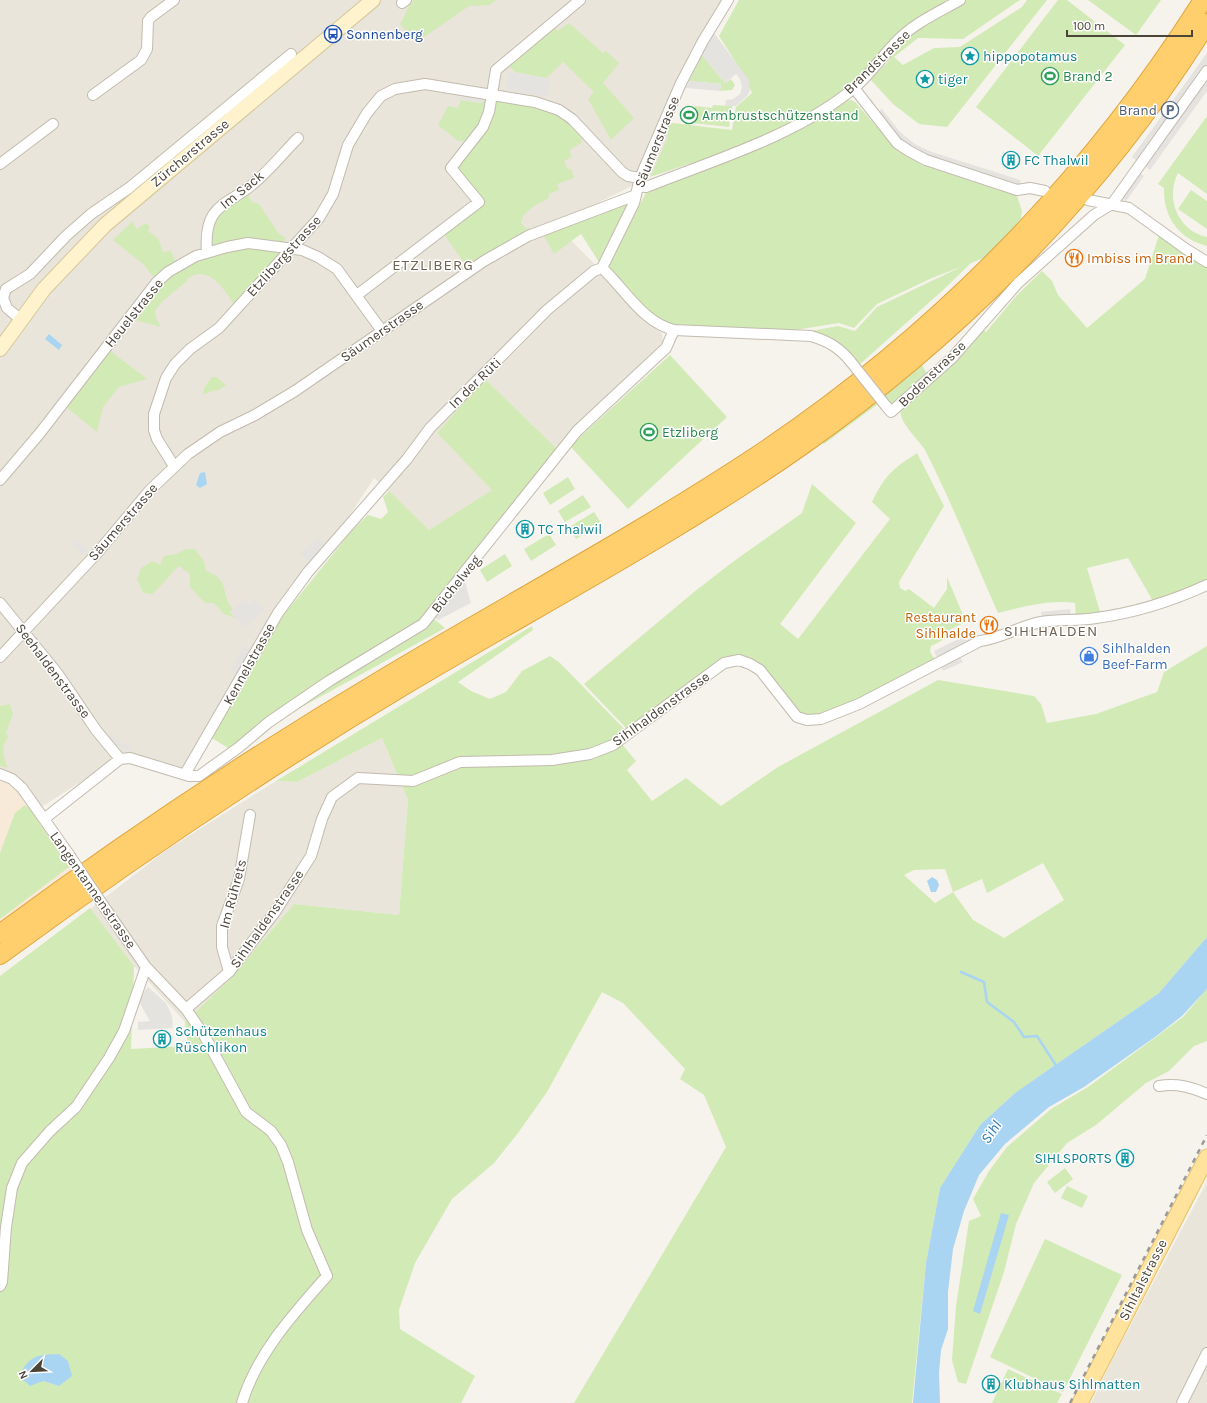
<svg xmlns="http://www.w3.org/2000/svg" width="1207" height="1403" viewBox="0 0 1207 1403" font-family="Karla,sans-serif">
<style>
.residential{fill:#eae5da}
.commercial{fill:#f7ead8}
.green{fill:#d2eab5;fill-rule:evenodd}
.parking{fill:#e5e3e0}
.water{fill:#a9d4f2}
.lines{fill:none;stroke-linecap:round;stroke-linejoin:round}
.stream{stroke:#a9d4f2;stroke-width:2.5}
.minor-casing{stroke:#c2bbae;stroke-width:12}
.secondary-casing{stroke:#d6c79b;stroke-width:16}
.primary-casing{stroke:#e6c16a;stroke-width:17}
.motorway-casing{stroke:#e0a43c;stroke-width:20}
.minor{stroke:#fff;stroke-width:10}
.secondary{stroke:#fff3cd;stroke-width:14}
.primary{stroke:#ffe39c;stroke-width:15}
.motorway{stroke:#ffcf6e;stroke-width:18}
.rail{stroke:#9a9a9a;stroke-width:2.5;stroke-dasharray:5 5;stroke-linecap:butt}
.minor-bridge-casing{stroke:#c2bbae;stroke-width:12;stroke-linecap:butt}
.minor-bridge{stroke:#fff;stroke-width:10}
.labels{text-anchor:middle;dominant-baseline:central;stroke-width:3;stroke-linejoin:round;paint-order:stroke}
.transit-label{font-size:14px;fill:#164399;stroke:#fff;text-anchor:start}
.culture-label{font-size:14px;fill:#0d838f;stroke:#fff;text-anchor:start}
.street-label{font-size:14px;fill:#4b4439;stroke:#fff}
.leisure-label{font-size:14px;fill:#27864d;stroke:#fff;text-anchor:start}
.service-label{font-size:14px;fill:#4e5e75;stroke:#fff;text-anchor:end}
.food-label{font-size:14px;fill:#c56008;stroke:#fff;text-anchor:start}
.shop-label{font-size:14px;fill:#366cbe;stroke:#fff;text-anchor:start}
.neighbourhood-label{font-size:15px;letter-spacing:1px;fill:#6e6250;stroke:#fff}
.water-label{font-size:15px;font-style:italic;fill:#2e7ab2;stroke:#fff}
</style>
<rect width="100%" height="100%" fill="#f6f3ec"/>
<path class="residential" d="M0,0H726L668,125L667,139L650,177L555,224L662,333L663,345L558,450L485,379L437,433L493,490L429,530L374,478L346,521L275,610L258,636L189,763L181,769L115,760L32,813L10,783L0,776Z
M382,738L408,800L399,915L294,904L228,981L185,1022L134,966L90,909L168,849L276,781L297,782Z
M1207,1182V1403H1091L1112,1360Z"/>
<path class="commercial" d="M0,779L14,789L26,803L71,870L0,924Z"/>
<path class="green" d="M413,0H496L490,5L469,6L417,42L400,24C405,17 407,6 413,0Z
M739,0H1020L963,39L918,38L894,57L903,65L934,48L960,47L1022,7L1027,0H1047L947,127L919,124L893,104L870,79L892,58L818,114L734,149L650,177L667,139L668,125L673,123L732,130L736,107L752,93L744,75L719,36Z
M1058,0H1067L1125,45L1038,156L976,107Z
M1088,0H1161L1136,35Z
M569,23L603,53L606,51L619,63L603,83L634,118L611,140L588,99L594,92L563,62L547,78L515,72L507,64L553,26L558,31Z
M702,55L725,83L731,79L735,85L732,90L720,91L721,84L689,81Z
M484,96L488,100L484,118L468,141H458L438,125L448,106L458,108L461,100L482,103Z
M501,98L556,111L582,133V142L570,150L571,157L564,161L568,170L571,169L574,178L557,184L559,190L548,194L549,198C539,204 521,211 521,224L526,228H530L531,230L509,241L467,267L443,233L484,202L454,168L497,100Z
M851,100L855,102L896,149L922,165L1017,196L1022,211L1021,219L984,258L971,263L942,291L859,365L805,332L838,326L855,331L877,307L963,266L932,278L877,304L854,328L839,323L795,330L677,327L660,323L611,273L609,262L647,191L845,101Z
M713,105L732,106L729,127L693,123L695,106L712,108Z
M1207,116V194L1178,173C1165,198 1178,231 1207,237V246C1179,239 1163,217 1164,188L1158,184Z
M1191,190L1207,201V229L1178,209Z
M247,193L252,202L259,204L279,234L285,237L284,243L230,241L211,245C209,215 223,207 247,193Z
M627,201L630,204L599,262L581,234L554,254L542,232Z
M133,221L136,229L146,223L150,227L148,231L158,238L163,252L171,251L176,263L155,279L144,265L113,240Z
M1159,235L1207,267V581L1153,601L1128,558L1087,568L1101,615L1076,616L1075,603C1049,599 1023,607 998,613C974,559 952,503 925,450C919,440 897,421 901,409L981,329L986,332L1017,295L1042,271L1052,281L1058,295L1087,328L1145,279Z
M244,248L276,250L280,256L235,306C225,290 209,264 188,278L187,281L164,300L155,310L156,318L161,327L131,319C154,291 171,270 205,256C217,251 232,251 244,248Z
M108,349L147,379L119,387L103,407L97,432L65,406Z
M670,355L727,417L628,509L570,446Z
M921,363L928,376L892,406L884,396Z
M212,377H216L226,385L217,391L214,390L203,395L204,388Z
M485,379L558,450L428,614L445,628L228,748L212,738L282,617L354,528L368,515L381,519L388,512L383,497L389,491L429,530L492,490L437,433Z
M876,402L878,404L824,444L822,442Z
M917,453L944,506L899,582L900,588L905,591L909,589L934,608L947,589V577L966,622L947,631L949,637L931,646L930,652L936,661L829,714L807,717L798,713L763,669L734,659L627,729L584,684L694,592L734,561L802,513L812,484L856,523L780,624L798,639L890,519L872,502C878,489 885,477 896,468C901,463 910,458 917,453Z
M568,477L575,489L550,505L543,493Z
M583,495L591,507L565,522L558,511Z
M594,512L601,523L576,539L569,527Z
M549,534L556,545L531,561L524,549Z
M186,549H195L204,561L206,571C232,580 219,594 233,609L230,612L236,618L224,614L214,603H205L190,587V574L179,566C169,575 163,585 152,594L143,593L137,579L141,568L153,561L160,565L164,556L176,554Z
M505,554L512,566L487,582L480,570Z
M532,626L533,630L458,682L471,691L490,699L506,692L522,671L550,656L560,663L630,735L621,743L636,761L627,770L652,801L686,778L721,806L778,767L938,680L1034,696L1041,704L1047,723L1096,714L1157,692L1164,672L1207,646V937L1159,993L1015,1093L980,1125L940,1188L926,1263L912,1403H574L726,1147L704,1095L680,1079L685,1069L623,1003L602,992L547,1092L518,1133L494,1163L452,1199L415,1263L399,1310L400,1329L475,1376L461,1403H0V976L90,908L134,966L131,1049L188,1046L185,1022L228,981L294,904L399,915L408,800L382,738L297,782L276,781ZM1043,863L1064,900L1004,938L973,920L953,892L982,879L987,893ZM945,869L953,892L935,903L904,875L914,870ZM68,1361L71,1376L59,1386L43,1381Z
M10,704L13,714L6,733L8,737C1,746 3,758 8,768L0,766V706Z
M25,805L29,808L69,867L0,919V853L15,813Z
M1207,989V1041L1194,1046L1169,1071L1146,1083L1096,1125L1067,1143L1034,1183L1016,1224L1004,1272L966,1384L958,1382L952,1360L956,1306L969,1221L981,1216L973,1199L989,1171L1007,1147L1051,1109L1088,1087L1183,1017Z
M1065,1168L1073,1179L1055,1193L1047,1182Z
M1067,1186L1088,1196L1082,1208L1061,1198Z
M1045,1239L1122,1275L1063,1392L990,1357Z
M1008,1369L1062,1394L1057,1403H992Z"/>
<path class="parking" d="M714,33L749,80L750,91L747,96L736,106H725L726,100L733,99L740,94L742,87L740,79L736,74L725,83L702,55Z
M1207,53V64L1137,161L1132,157Z
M509,72L550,79L547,97L506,90Z
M1207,79V91L1150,170L1144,165Z
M689,81L721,84L720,91L686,88Z
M462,92L484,96L482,103L461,100Z
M881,108L900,132L915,144L929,151L1020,180L1021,187L927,157L902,143L879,116Z
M1139,173L1144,176L1126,201L1121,197Z
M318,537L326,546L308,562L300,553Z
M77,540L89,551L84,556L73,545Z
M463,575L471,603L438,620L431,615Z
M243,599L249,605L255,599L265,610L245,628L230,612Z
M1070,609L1071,615L1042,618L1041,612Z
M975,631L980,641L958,653L963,662L943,671L934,651Z
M244,646L252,650L237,674L230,670Z
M111,734L117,740L132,747L130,752L113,745L107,738Z
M148,987L166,1003L172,1016L173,1028L138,1030V1022L150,1021L138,1000Z"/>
<path class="water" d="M49,334L62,345L59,350L45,339Z
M205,472L207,484L200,488L196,485L200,473Z
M932,877L937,880L939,885L936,892H931L927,881Z
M1207,937V989L1182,1016L1155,1037L1084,1087L1049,1107L1005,1144L979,1175L964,1211L953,1249L948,1292V1329L941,1350L939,1373L940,1403H913L926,1263L940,1188L980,1125L1015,1093L1159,993Z
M1001,1213L1009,1215L980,1314L973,1311Z
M59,1354L68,1361L72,1376L59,1386L43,1381L30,1386L19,1376C30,1355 37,1355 59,1354Z"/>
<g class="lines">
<path class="stream" d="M961,972L984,982L987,1002L1014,1022L1024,1037L1037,1036L1057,1067"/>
<defs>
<path id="minor" d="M402,3L406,0
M854,88L897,143L909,151L926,160L1017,190L1030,188L1045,191
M93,95L141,60L147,49L148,21L151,17L174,0
M0,164L53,124
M639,186L646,187C714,160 798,135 854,88C870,75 882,56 897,41C914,23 939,12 960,0
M1088,200L1129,208L1186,249L1207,262
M207,252C206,240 206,226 213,215C222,201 242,195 254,183C270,170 283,153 298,138
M602,268L634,203L640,178L681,83L703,41L728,0
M602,268C625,289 642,322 674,330L811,336C828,341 840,348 851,362
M357,295L479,202L451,168L483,127L489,112L496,70L580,0
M20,319L7,308L3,298L6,289L30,274L66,236L91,214L129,188L291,54
M886,406L891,412L952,358L1018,283L1094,215L1112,204L1207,71
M174,466L157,439L154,430V414L166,378L175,364L190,349L219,328L319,218L333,194L348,145L367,113L381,96L395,89L425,84L535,102L559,110L572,119L622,172L628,176L640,178
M0,480L40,433L156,283L168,272L196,256L227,247L248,243L302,250L318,257L337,269L382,331
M0,603L58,674L96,730L120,759
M0,657L98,552L150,490L188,454L220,432L255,415L295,391L484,261L528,236L636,195
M0,774L12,779L22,788L70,856
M185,774L278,613L308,572L407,459L430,428L547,310L594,271L602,268
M44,819L120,759L130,758L189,776H199L238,748L269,722L329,681L423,624L577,431L666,348L674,330
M105,908L146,967L186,1009L204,1035L246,1112L271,1131L281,1145L288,1162L307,1230L327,1276C294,1313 256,1355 242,1403
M229,972L222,947V926L239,879L250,815
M186,1009L229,972L275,912L311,856L322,819L332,797L358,778L413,781L460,762L552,760L590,754L613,745L724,663L739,660L750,664L760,670L797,717L807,720L821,719L859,704L980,641C1002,638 1020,626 1041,622C1059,619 1078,621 1096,618C1135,613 1172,601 1207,585
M1159,1086C1177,1083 1191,1087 1207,1094
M0,1286L2,1282L6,1227L12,1188L22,1163L50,1131L76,1107L109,1058L124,1031L146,967
M1182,1403L1207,1353"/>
<path id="secondary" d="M0,349L44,289L105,225L373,0"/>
<path id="primary" d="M1080,1403L1207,1157"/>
<path id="motorway" d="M0,934C124,842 253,756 386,677C510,603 637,535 758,455C936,336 1088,182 1203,0
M0,955C131,859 266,768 405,685C538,606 676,534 803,445C963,332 1103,190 1207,23"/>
</defs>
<use href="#minor" class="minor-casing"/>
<use href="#secondary" class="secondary-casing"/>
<use href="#primary" class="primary-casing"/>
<use href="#motorway" class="motorway-casing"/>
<use href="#minor" class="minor"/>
<use href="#secondary" class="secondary"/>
<use href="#primary" class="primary"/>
<use href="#motorway" class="motorway"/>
<path class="rail" d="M1070,1403L1207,1135"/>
<defs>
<path id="minor-bridge" d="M851,362L886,406
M70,856L105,908"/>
</defs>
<use href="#minor-bridge" class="minor-bridge-casing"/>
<use href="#minor-bridge" class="minor-bridge"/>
</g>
<defs>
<symbol id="bus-ring" viewBox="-11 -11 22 22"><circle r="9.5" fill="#fff" stroke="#1a4fb4" stroke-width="1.5"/><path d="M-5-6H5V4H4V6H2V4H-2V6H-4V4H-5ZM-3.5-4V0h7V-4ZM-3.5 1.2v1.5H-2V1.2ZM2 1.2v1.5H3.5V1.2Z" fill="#1a4fb4"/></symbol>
<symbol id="sight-ring" viewBox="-11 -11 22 22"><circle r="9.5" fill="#fff" stroke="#0f9aa8" stroke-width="1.5"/><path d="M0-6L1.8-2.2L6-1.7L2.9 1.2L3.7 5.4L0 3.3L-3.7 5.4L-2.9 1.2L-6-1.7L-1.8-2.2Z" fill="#0f9aa8"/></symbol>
<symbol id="stadium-ring" viewBox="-11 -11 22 22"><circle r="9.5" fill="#fff" stroke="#2e9e5b" stroke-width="1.5"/><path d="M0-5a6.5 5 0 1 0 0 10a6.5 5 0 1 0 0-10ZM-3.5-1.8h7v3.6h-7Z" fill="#2e9e5b"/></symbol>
<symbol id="parking-ring" viewBox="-11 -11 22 22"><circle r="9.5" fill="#fff" stroke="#5c6f8a" stroke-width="1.5"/><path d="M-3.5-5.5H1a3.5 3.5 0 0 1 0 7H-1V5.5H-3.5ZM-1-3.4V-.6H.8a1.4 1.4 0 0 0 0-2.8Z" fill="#5c6f8a"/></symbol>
<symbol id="building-ring" viewBox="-11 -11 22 22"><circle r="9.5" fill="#fff" stroke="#0f9aa8" stroke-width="1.5"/><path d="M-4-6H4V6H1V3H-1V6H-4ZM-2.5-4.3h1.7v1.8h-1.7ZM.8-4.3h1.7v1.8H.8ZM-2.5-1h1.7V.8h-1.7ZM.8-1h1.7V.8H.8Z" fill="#0f9aa8"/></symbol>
<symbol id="restaurant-ring" viewBox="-11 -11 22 22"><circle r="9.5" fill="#fff" stroke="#e8710a" stroke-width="1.5"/><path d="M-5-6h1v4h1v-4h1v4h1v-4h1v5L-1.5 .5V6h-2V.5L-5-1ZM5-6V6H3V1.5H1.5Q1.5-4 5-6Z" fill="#e8710a"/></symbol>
<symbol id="shop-ring" viewBox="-11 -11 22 22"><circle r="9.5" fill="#fff" stroke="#3f7fe0" stroke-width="1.5"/><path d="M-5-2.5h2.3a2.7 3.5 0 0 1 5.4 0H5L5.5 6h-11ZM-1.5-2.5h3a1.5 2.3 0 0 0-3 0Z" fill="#3f7fe0"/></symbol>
</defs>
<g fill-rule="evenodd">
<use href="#bus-ring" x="323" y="24" width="20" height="20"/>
<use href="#sight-ring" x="960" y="46" width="20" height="20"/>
<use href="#stadium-ring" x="1040" y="66" width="20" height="20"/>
<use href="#sight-ring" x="915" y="69" width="20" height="20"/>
<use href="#parking-ring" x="1160" y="100" width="20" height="20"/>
<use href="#stadium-ring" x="679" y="105" width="20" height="20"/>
<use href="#building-ring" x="1001" y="150" width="20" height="20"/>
<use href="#restaurant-ring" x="1064" y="248" width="20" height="20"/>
<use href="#stadium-ring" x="639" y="422" width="20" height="20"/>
<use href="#building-ring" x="515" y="519" width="20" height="20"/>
<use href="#restaurant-ring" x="979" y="615" width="20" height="20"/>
<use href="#shop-ring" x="1079" y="646" width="20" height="20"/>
<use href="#building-ring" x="152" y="1029" width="20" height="20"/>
<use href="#building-ring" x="1115" y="1148" width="20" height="20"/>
<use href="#building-ring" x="981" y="1374" width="20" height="20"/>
</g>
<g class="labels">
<g class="transit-label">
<text x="346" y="34">Sonnenberg</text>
</g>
<g class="culture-label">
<text x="983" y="56">hippopotamus</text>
<text x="938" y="79">tiger</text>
<text x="1024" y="160">FC Thalwil</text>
<text x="538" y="529">TC Thalwil</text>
<text x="175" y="1031">Schützenhaus<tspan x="175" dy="16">Rüschlikon</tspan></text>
<text x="1112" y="1158" text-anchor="end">SIHLSPORTS</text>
<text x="1004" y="1384">Klubhaus Sihlmatten</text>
</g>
<g class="street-label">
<text transform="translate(877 62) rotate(-44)">Brandstrasse</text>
<text transform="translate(657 142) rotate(-68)">Säumerstrasse</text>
<text transform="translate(190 153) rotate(-40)">Zürcherstrasse</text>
<text transform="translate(242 190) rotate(-39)">Im Sack</text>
<text transform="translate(284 256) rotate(-48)">Etzlibergstrasse</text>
<text transform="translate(134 313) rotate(-51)">Heuelstrasse</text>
<text transform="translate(382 331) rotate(-35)">Säumerstrasse</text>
<text transform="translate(932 374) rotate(-44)">Bodenstrasse</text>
<text transform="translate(475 383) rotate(-44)">In der Rüti</text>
<text transform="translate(123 522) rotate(-49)">Säumerstrasse</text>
<text transform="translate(456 584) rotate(-51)">Büchelweg</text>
<text transform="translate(249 664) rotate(-61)">Kennelstrasse</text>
<text transform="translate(53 671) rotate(53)">Seehaldenstrasse</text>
<text transform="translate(661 709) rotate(-36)">Sihlhaldenstrasse</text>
<text transform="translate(93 890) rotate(55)">Langentannenstrasse</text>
<text transform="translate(233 894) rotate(-75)">Im Rührets</text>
<text transform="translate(267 919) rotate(-55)">Sihlhaldenstrasse</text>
<text transform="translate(1143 1280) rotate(-63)">Sihltalstrasse</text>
</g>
<g class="leisure-label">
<text x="1063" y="76">Brand 2</text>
<text x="702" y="115">Armbrustschützenstand</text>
<text x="662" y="432">Etzliberg</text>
</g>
<g class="service-label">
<text x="1157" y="110">Brand</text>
</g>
<g class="food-label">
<text x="1087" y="258">Imbiss im Brand</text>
<text x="976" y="617" text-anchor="end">Restaurant<tspan x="976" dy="16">Sihlhalde</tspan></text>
</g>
<g class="shop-label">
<text x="1102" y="648">Sihlhalden<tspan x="1102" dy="16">Beef-Farm</tspan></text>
</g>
<g class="neighbourhood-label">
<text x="433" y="265">ETZLIBERG</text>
<text x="1051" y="631">SIHLHALDEN</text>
</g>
<g class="water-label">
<text transform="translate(991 1132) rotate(-55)">Sihl</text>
</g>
</g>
<g transform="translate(32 1371) rotate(246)" stroke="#ffffff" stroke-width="3" paint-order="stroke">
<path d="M0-3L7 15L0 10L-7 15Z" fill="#4b4439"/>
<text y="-6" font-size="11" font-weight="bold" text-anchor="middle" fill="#4b4439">N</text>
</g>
<path d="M1067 30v6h125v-6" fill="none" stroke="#4b4439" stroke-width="2"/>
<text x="1073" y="30" font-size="12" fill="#4b4439" stroke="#ffffff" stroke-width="3" paint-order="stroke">100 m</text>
</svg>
